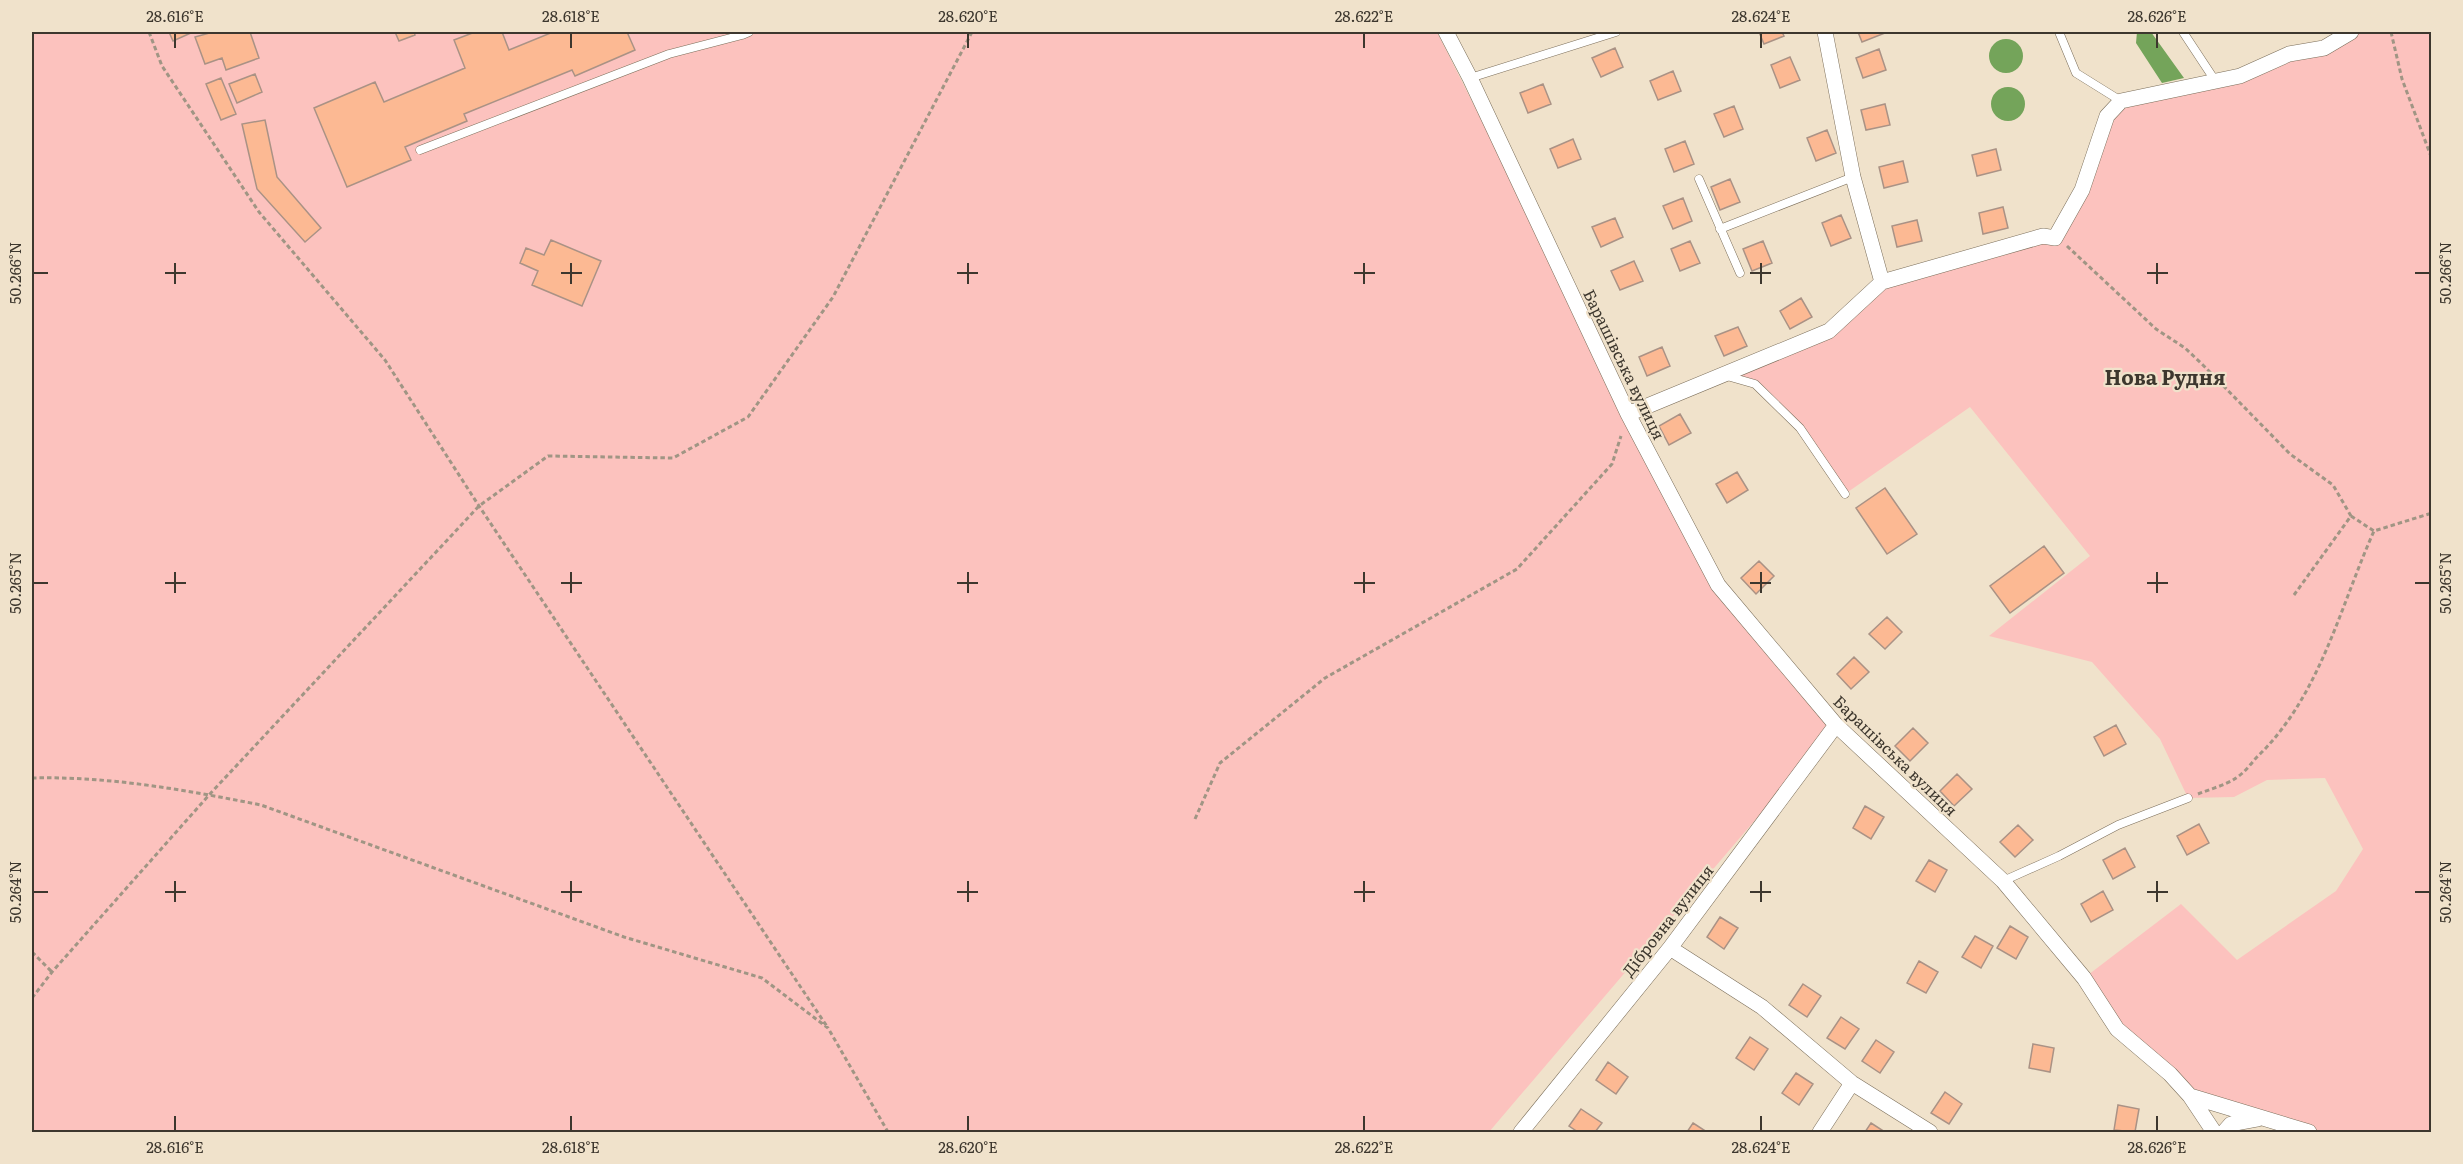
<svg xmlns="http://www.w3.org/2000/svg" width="2463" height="1164" viewBox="0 0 2463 1164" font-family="Literata,serif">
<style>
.green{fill:#fcc2be}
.water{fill:#74a45a}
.building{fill:#fcb993;stroke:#aa9285;stroke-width:1.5}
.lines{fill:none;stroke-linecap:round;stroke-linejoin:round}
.lane-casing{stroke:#7b6e5a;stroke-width:9}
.street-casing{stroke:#7b6e5a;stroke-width:16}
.path{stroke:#a09584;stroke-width:3;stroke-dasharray:4.5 3;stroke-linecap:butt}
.lane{stroke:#fff;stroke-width:8}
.street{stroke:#fff;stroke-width:15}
.ticks{fill:none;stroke:#3d372e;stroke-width:2}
.labels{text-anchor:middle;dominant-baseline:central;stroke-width:4.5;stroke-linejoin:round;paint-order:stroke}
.street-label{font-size:16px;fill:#3d372e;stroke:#f0e2cb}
.quarter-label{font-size:20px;font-weight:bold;fill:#3d372e;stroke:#f0e2cb}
.neatline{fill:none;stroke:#3d372e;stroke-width:2}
.ticks-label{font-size:15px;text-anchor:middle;fill:#3d372e}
</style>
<rect width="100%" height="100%" fill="#f0e2cb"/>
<path class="green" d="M32,32H1437L1614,383L1718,585L1836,725L1489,1132H32Z
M2351,32H2431V1132H2309L2190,1096L2117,1029L2084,978L2181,904L2237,960L2336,891L2363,849L2325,778L2267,780L2234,797L2188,798L2160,739L2092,662L1989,636L2090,556L1970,407L1845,494L1800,428L1756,384L1723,374L1829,331L1882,282L2043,236L2067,218L2121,101L2240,76Z"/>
<path class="water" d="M2137,32H2151L2184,78L2162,83L2136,43Z
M1989 56a17 17 0 1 1 34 0a17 17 0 1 1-34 0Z
M1991 104a17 17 0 1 1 34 0a17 17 0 1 1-34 0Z"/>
<path class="building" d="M169,32H193L173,41Z
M213,32H250L259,58L226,70L222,58L205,64L195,37Z
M395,32H414L415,35L399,41Z
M475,32H502L509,50L553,32H627L635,50L575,76L572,70L464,114L467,121L405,147L411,160L347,187L314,108L375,82L384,102L465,68L454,40Z
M1759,32H1782L1784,36L1764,44Z
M1858,32H1885V33L1862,42Z
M1615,48L1623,67L1601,77L1592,58Z
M1879,49L1886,70L1863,78L1856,58Z
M1790,57L1800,80L1780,88L1771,65Z
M1673,71L1681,91L1658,100L1650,81Z
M255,74L262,92L237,103L229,84Z
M221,78L236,114L221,120L206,84Z
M1543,84L1551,104L1528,113L1520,93Z
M1885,104L1890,125L1866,130L1861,110Z
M1734,106L1743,129L1724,137L1714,114Z
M265,120L277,177L321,228L305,242L257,189L242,124Z
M1827,130L1836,153L1816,161L1807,138Z
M1573,139L1581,159L1558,168L1550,149Z
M1685,141L1694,164L1674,172L1665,149Z
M1996,149L2001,170L1977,176L1972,155Z
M1903,161L1908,182L1884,188L1879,167Z
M1730,179L1740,202L1720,210L1711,187Z
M1683,198L1692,221L1673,229L1663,206Z
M2003,207L2008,228L1983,234L1979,213Z
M1841,215L1851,238L1831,246L1822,223Z
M1615,218L1623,237L1601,247L1592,227Z
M1917,220L1922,241L1897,247L1892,226Z
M551,240L601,261L582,306L532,285L538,271L520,263L526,248L544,255Z
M1690,241L1700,263L1680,271L1671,249Z
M1763,241L1772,263L1752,271L1743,249Z
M1634,261L1643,281L1620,290L1611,271Z
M1801,298L1812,317L1790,329L1780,311Z
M1738,327L1747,346L1724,356L1715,336Z
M1662,347L1670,366L1647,376L1639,357Z
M1680,414L1691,433L1669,445L1659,426Z
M1737,472L1748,490L1727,503L1716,484Z
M1885,488L1917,534L1887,554L1856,508Z
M2044,546L2064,573L2010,613L1990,586Z
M1759,561L1774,576L1756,594L1741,578Z
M1887,617L1902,632L1885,649L1869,634Z
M1854,657L1869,672L1851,689L1837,674Z
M2116,725L2126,744L2104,756L2094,737Z
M1913,728L1928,743L1910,761L1895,746Z
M1957,774L1972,789L1954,806L1940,791Z
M1865,806L1884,817L1871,839L1853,828Z
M2199,824L2209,843L2187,855L2177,836Z
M2018,825L2033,840L2015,857L2000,842Z
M2125,848L2135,867L2113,879L2103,860Z
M1929,860L1947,870L1935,892L1916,881Z
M2103,891L2113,910L2091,922L2081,904Z
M1720,917L1738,928L1724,949L1707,937Z
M2010,926L2028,937L2016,959L1997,948Z
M1975,936L1993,946L1981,968L1962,957Z
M1919,961L1938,972L1926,993L1907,983Z
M1803,984L1821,996L1807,1017L1789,1005Z
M1841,1017L1859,1029L1845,1049L1827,1038Z
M1750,1037L1768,1049L1754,1070L1736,1058Z
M1876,1040L1894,1052L1880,1073L1862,1061Z
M2033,1044L2054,1048L2050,1072L2029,1068Z
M1608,1062L1628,1077L1616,1094L1596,1080Z
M1796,1073L1813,1084L1799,1105L1782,1093Z
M1945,1092L1962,1104L1949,1124L1931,1113Z
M2118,1105L2139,1109L2135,1132L2114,1130Z
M1581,1109L1602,1123L1595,1132H1578L1569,1126Z
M1693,1123L1707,1132H1687Z
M1871,1123L1885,1132H1865Z"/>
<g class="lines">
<defs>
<path id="lane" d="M2059,32L2076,73L2121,101
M2183,32L2216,82
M1470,78L1616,32
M420,150L669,54L742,35L749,32
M1699,179L1740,273
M1720,229L1853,177
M1727,376L1755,384L1800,428L1845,494
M2003,881L2059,856L2118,825L2188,798"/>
<path id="street" d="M1446,32L1470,78L1628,414L1718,585L1836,725L2003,881L2084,978L2117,1029L2170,1074L2190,1096L2309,1132
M1825,32L1853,177L1882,282
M1628,414L1829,331L1882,282L2043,236L2055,238L2082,190L2107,116L2121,101L2240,76L2289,54L2324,48L2351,32
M1670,948L1762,1007L1852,1083L1930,1132
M2190,1096L2214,1132
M1521,1132L1670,948L1836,725
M1820,1132L1852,1083
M2224,1132L2231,1124L2258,1119"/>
</defs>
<use href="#lane" class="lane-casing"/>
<use href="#street" class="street-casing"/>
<path class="path" d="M149,32L162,66L259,212L385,360L479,506L828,1028
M2391,32L2402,79L2432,159
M2067,246L2156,329L2185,348L2202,364L2290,454L2333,485L2351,516L2294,595
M2351,516L2374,531
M32,778C108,776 186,790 261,805L624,937L762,978L828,1028L888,1132
M2198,794C2210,789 2226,785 2236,778C2244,773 2250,765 2256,758C2320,697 2339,609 2374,531L2432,513
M1195,819L1220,763L1325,678L1517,569L1612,464L1621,436
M32,952L52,972
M32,998L52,972L209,795L479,506L548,456L673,458L748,417L833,297L972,32"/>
<use href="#lane" class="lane"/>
<use href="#street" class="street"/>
</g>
<path class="ticks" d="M175,33V48M571,33V48M968,33V48M1364,33V48M1761,33V48M2157,33V48M175,263V284M571,263V284M968,263V284M1364,263V284M1761,263V284M2157,263V284M33,273H48M165,273H186M561,273H582M957,273H978M1354,273H1375M1750,273H1771M2147,273H2168M2415,273H2430M175,572V593M571,572V593M968,572V593M1364,572V593M1761,572V593M2157,572V593M33,583H48M165,583H186M561,583H582M957,583H978M1354,583H1375M1750,583H1771M2147,583H2168M2415,583H2430M175,881V902M571,881V902M968,881V902M1364,881V902M1761,881V902M2157,881V902M33,892H48M165,892H186M561,892H582M957,892H978M1354,892H1375M1750,892H1771M2147,892H2168M2415,892H2430M175,1116V1131M571,1116V1131M968,1116V1131M1364,1116V1131M1761,1116V1131M2157,1116V1131"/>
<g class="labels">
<g class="street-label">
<text transform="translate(1625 364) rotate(64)">Барашівська вулиця</text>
<text transform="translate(1896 755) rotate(44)">Барашівська вулиця</text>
<text transform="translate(1667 920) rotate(-52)">Дібровна вулиця</text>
</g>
<g class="quarter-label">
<text x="2165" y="376">Нова Рудня</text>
</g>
</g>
<rect width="2463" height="1164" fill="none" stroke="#f0e2cb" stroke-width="66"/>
<rect x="33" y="33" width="2397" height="1098" class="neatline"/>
<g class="ticks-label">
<text x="175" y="22">28.616°E</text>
<text x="571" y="22">28.618°E</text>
<text x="968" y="22">28.620°E</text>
<text x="1364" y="22">28.622°E</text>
<text x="1761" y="22">28.624°E</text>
<text x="2157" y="22">28.626°E</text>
<text transform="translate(16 273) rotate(-90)" y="5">50.266°N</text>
<text transform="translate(2446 273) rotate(-90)" y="5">50.266°N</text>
<text transform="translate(16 583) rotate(-90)" y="5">50.265°N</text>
<text transform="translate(2446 583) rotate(-90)" y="5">50.265°N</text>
<text transform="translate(16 892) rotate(-90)" y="5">50.264°N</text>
<text transform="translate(2446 892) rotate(-90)" y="5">50.264°N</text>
<text x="175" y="1153">28.616°E</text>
<text x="571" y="1153">28.618°E</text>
<text x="968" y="1153">28.620°E</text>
<text x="1364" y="1153">28.622°E</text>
<text x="1761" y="1153">28.624°E</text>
<text x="2157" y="1153">28.626°E</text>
</g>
</svg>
